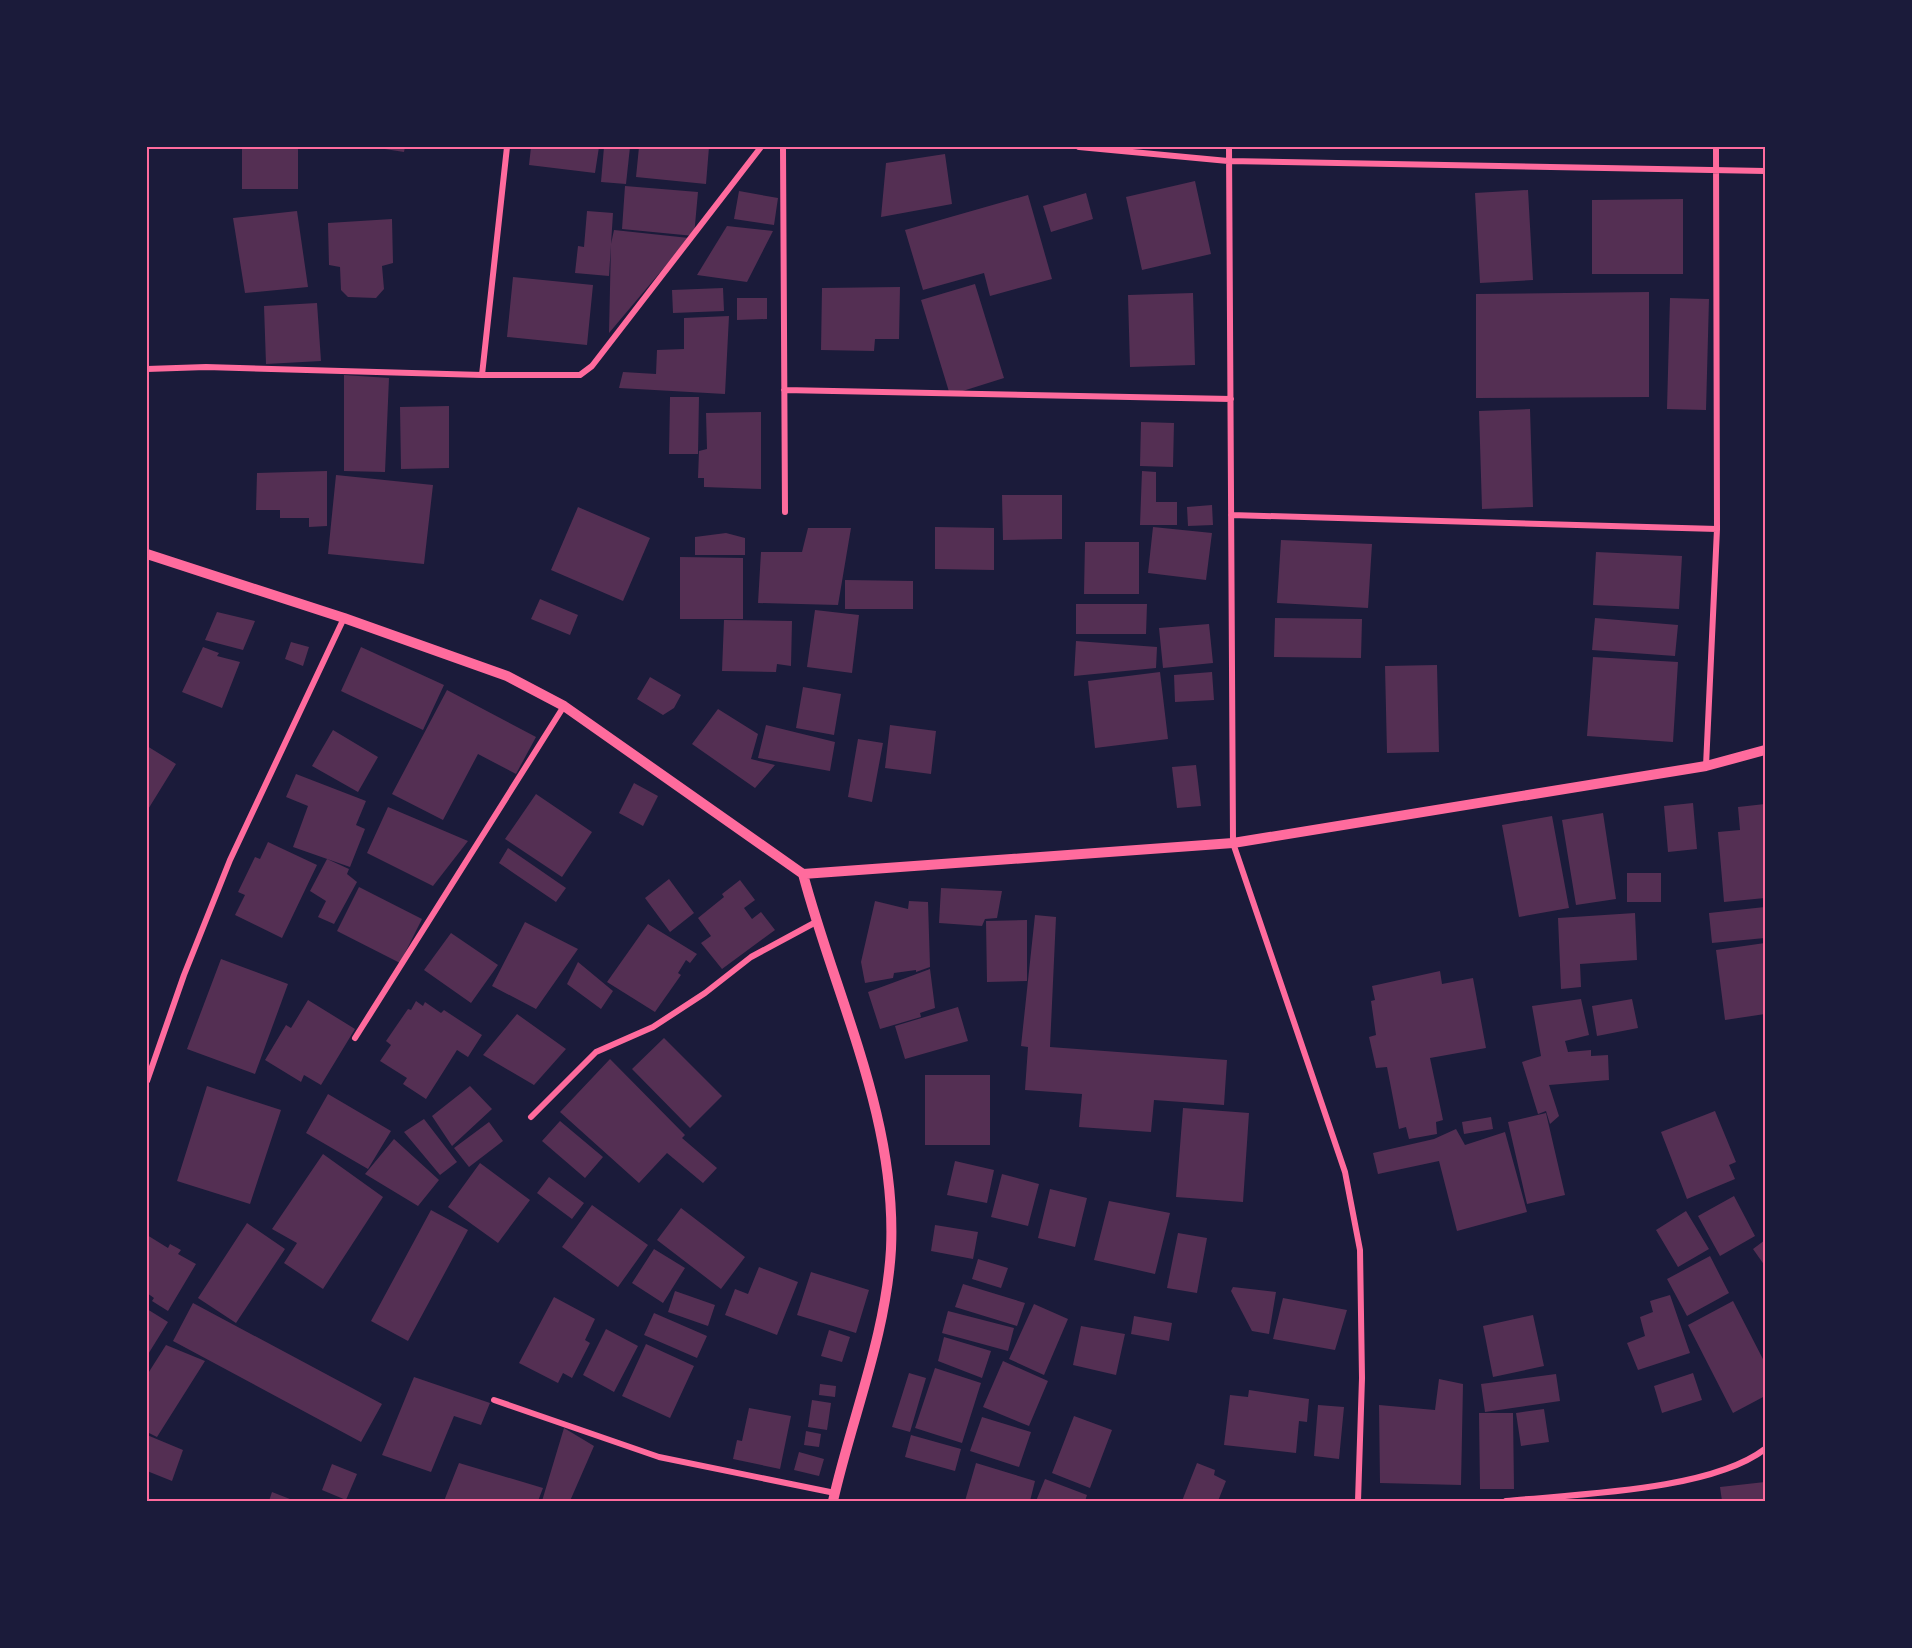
<svg xmlns="http://www.w3.org/2000/svg" width="1912" height="1648" viewBox="0 0 1912 1648" font-family="Georgia,serif">
<style>
.building{fill:#542f53}
.lines{fill:none;stroke-linecap:round;stroke-linejoin:round}
.minor{stroke:#ff6b9d;stroke-width:6}
.tertiary{stroke:#ff6b9d;stroke-width:10}
.neatline{fill:none;stroke:#ff6b9d;stroke-width:2}
</style>
<rect width="100%" height="100%" fill="#1b1b3a"/>
<path class="building" d="M242,147H298V189H242Z
M372,147H405L404,152Z
M531,147H599L595,173L529,165Z
M604,147H630L626,184L601,182Z
M639,147H709L706,184L636,177Z
M945,154L952,204L881,217L886,163Z
M1195,181L1211,254L1142,270L1126,197Z
M625,186L698,192L694,236L622,229Z
M1528,190L1533,280L1480,283L1475,193Z
M739,191L778,198L774,225L734,219Z
M1086,193L1093,219L1051,232L1043,206Z
M1028,195L1052,279L990,296L984,273L923,290L905,230Z
M1683,199V274H1592V200Z
M297,211L308,287L245,293L233,218Z
M587,211L613,213L609,276L575,273L578,246L584,247Z
M392,219L393,263L382,266L384,289L376,298L348,297L341,290L340,267L329,265L328,223Z
M727,226L773,231L747,282L697,275Z
M614,230L689,238L609,333L611,244Z
M513,277L593,285L587,345L507,337Z
M975,284L1004,378L950,395L921,300Z
M900,287L899,339H875L874,351L821,350L822,288Z
M723,288L724,311L673,313L672,290Z
M1649,292V397L1476,398V294Z
M1193,293L1195,365L1130,367L1128,295Z
M737,298H767V319L737,320Z
M1670,298L1709,299L1706,410L1667,409Z
M317,303L321,361L266,364L264,306Z
M729,316L725,394L619,388L623,372L656,374L657,350L684,349V318Z
M344,375L389,378L385,472L344,471Z
M670,397H699L698,454H669Z
M449,406V468L401,469L400,407Z
M1530,409L1533,507L1482,509L1479,411Z
M761,412V489L704,487V478H698L699,451L707,449L706,413Z
M1141,422L1174,423L1173,467L1140,466Z
M327,471V526L309,527V518H280V510H256L257,473Z
M1142,471L1156,472V502H1177V525H1140Z
M336,475L433,485L424,564L328,554Z
M1002,495H1062V539L1003,540Z
M1212,505L1213,525L1188,526L1187,507Z
M578,507L650,538L623,601L551,570Z
M935,527L994,528V570L935,569Z
M1153,527L1212,533L1206,580L1148,573Z
M808,528H851L838,605L758,603L761,552H802Z
M726,533L745,538V555H695V537Z
M1281,540L1372,544L1368,608L1277,603Z
M1085,542H1139V594H1084Z
M1596,552L1682,556L1679,609L1593,605Z
M680,557L743,558V619H680Z
M845,580L913,581V609H845Z
M540,599L578,615L570,635L531,619Z
M1076,604H1147L1146,634H1076Z
M815,610L859,615L852,673L807,667Z
M217,612L255,621L243,650L205,640Z
M1275,618L1362,619L1361,658L1274,657Z
M1595,618L1678,625L1675,656L1592,650Z
M724,620L792,621L791,666L777,664L776,672L722,671Z
M1209,624L1213,663L1163,668L1159,628Z
M1076,641L1157,647L1156,668L1074,676Z
M291,642L309,647L303,666L285,659Z
M203,647L219,653L217,656L240,662L222,708L182,692Z
M361,647L444,685L423,730L341,691Z
M1593,657L1678,662L1673,742L1587,736Z
M1437,665L1439,752L1387,753L1385,666Z
M1160,672L1168,739L1095,748L1088,681Z
M1212,672L1214,700L1175,702L1174,675Z
M650,677L681,695L674,708L663,715L637,699Z
M803,687L841,694L834,735L796,728Z
M447,690L536,737L516,774L478,754L443,820L392,794Z
M718,709L758,734L751,759L775,765L755,788L692,744Z
M766,725L835,742L830,771L758,758Z
M890,725L936,731L931,774L885,768Z
M333,730L378,757L358,792L312,766Z
M858,739L883,743L872,802L848,797Z
M147,746L176,764L147,811Z
M1196,765L1201,806L1177,808L1172,767Z
M296,774L366,801L356,825L365,829L350,867L293,847L308,806L286,797Z
M634,783L658,796L643,826L619,813Z
M536,794L592,832L562,877L505,839Z
M1693,803L1697,849L1668,852L1664,806Z
M1765,804V898L1724,902L1718,832L1740,830L1738,807Z
M388,807L468,841L433,886L367,853Z
M1603,813L1616,899L1576,905L1562,820Z
M1552,816L1569,908L1519,917L1502,825Z
M268,842L317,865L282,938L235,915L245,895L238,892L255,857L260,859Z
M508,848L566,888L556,902L499,863Z
M327,859L349,869L347,874L357,882L334,924L318,917L326,901L310,891Z
M1627,873H1661V902H1627Z
M669,879L694,913L670,932L645,898Z
M740,880L755,900L744,908L752,919L761,912L775,930L722,969L701,943L711,936L698,918L724,897L722,894Z
M359,887L422,919L400,963L337,931Z
M941,888L1002,891L997,918L985,919L982,926L939,923Z
M875,901L908,909L909,901L928,902L930,967L916,972V970L894,973L893,978L865,983L861,962Z
M1765,907V938L1712,943L1709,913Z
M1635,913L1637,960L1580,964L1581,987L1561,989L1558,918Z
M1035,915L1056,917L1050,1047L1227,1060L1224,1105L1154,1100L1151,1132L1079,1127L1082,1094L1025,1090L1028,1047L1021,1046Z
M1027,920V981L987,982L986,921Z
M525,922L578,949L536,1009L492,986Z
M648,924L697,954L690,963L686,960L678,973L681,975L655,1012L607,982Z
M451,933L498,965L471,1003L424,970Z
M1765,943V1014L1725,1020L1716,950Z
M221,959L288,984L255,1074L187,1049Z
M578,962L613,991L601,1009L567,984Z
M930,969L935,1008L920,1013L921,1017L880,1029L868,992Z
M1440,971L1442,984L1473,978L1486,1048L1430,1058L1443,1120L1436,1122L1437,1134L1409,1139L1406,1127L1399,1129L1387,1067L1376,1068L1369,1037L1376,1035L1371,1001L1375,1000L1372,986Z
M1581,999L1589,1035L1565,1041L1568,1052L1591,1050V1056L1608,1055L1609,1080L1549,1085L1559,1116L1550,1124L1546,1111L1538,1114L1522,1062L1541,1056L1532,1006Z
M1632,999L1638,1028L1597,1036L1592,1006Z
M308,1000L355,1029L321,1085L304,1075L301,1082L265,1060L286,1025L291,1028Z
M416,1001L423,1006L425,1002L441,1013L444,1010L482,1035L468,1057L457,1050L426,1099L403,1084L407,1078L380,1061L391,1045L386,1041L408,1009L411,1010Z
M958,1007L968,1041L905,1059L895,1026Z
M517,1014L566,1049L534,1085L483,1055Z
M664,1038L722,1096L690,1128L632,1069Z
M610,1059L685,1135L682,1138L717,1168L703,1183L667,1153L639,1183L560,1112Z
M925,1075H990V1145H925Z
M207,1086L281,1110L250,1204L177,1181Z
M470,1086L492,1109L452,1146L432,1116Z
M328,1094L391,1131L368,1169L306,1133Z
M1183,1108L1249,1113L1243,1202L1176,1197Z
M1715,1111L1736,1162L1729,1165L1735,1179L1687,1199L1661,1132Z
M1546,1113L1565,1195L1527,1204L1508,1122Z
M1491,1117L1493,1129L1464,1134L1462,1122Z
M424,1119L457,1162L440,1175L404,1132Z
M560,1121L603,1157L585,1178L542,1141Z
M489,1122L503,1141L469,1167L454,1148Z
M1456,1129L1465,1145L1505,1132L1527,1212L1457,1231L1439,1161L1378,1174L1373,1153L1434,1139Z
M394,1139L439,1180L418,1206L365,1174Z
M323,1154L383,1197L323,1289L284,1263L297,1243L272,1229Z
M955,1161L994,1170L987,1203L947,1195Z
M480,1163L530,1200L498,1243L448,1207Z
M1002,1174L1039,1184L1028,1226L991,1217Z
M549,1177L584,1203L572,1219L537,1193Z
M1050,1189L1087,1198L1075,1247L1038,1238Z
M1734,1196L1755,1236L1720,1256L1698,1216Z
M1109,1201L1170,1213L1155,1274L1094,1260Z
M592,1205L648,1245L618,1287L562,1247Z
M681,1208L745,1257L721,1289L657,1240Z
M431,1210L468,1230L408,1341L371,1321Z
M1686,1211L1709,1249L1678,1267L1656,1230Z
M247,1223L285,1249L236,1323L198,1298Z
M935,1225L978,1232L973,1259L931,1251Z
M1178,1233L1207,1238L1197,1293L1167,1288Z
M147,1235L168,1248L170,1244L181,1250L178,1254L196,1264L168,1311L152,1301L154,1298L147,1293Z
M1765,1240V1266L1753,1249Z
M654,1249L685,1268L663,1303L632,1283Z
M1710,1256L1729,1293L1687,1316L1667,1279Z
M978,1259L1008,1268L1001,1288L972,1279Z
M759,1267L798,1282L777,1335L725,1315L735,1289L748,1294Z
M811,1272L869,1290L856,1333L797,1315Z
M963,1284L1025,1303L1017,1326L955,1307Z
M1233,1287L1276,1292L1269,1334L1252,1331L1231,1291Z
M675,1291L715,1305L708,1326L668,1312Z
M1670,1295L1690,1353L1638,1370L1627,1343L1645,1336L1640,1317L1653,1312L1650,1301Z
M554,1297L595,1319L585,1340L590,1343L572,1378L563,1373L558,1383L519,1363Z
M1283,1298L1347,1310L1335,1350L1273,1339Z
M1733,1301L1765,1363V1396L1733,1413L1688,1325Z
M193,1303L382,1404L361,1442L173,1341Z
M1034,1304L1068,1319L1044,1375L1009,1359Z
M147,1309L168,1322L147,1356Z
M948,1311L1014,1328L1008,1351L942,1333Z
M654,1313L707,1336L697,1358L644,1335Z
M1533,1315L1544,1366L1493,1377L1483,1326Z
M1134,1316L1172,1323L1169,1341L1131,1334Z
M1081,1326L1125,1334L1116,1375L1073,1365Z
M606,1329L638,1346L614,1392L583,1375Z
M829,1330L850,1337L842,1362L821,1356Z
M944,1337L991,1351L982,1378L938,1361Z
M646,1344L694,1366L670,1418L622,1396Z
M166,1345L205,1361L157,1437L147,1432V1375Z
M1003,1361L1048,1381L1029,1426L983,1407Z
M935,1368L981,1383L962,1443L915,1428Z
M909,1373L926,1378L910,1432L892,1427Z
M1693,1373L1702,1400L1662,1413L1654,1386Z
M1556,1374L1560,1401L1485,1412L1481,1384Z
M414,1377L490,1403L481,1425L454,1416L431,1472L382,1455Z
M1439,1379L1463,1384L1461,1485L1380,1483L1379,1405L1435,1410Z
M820,1384L836,1386L835,1397L819,1395Z
M1249,1390L1309,1399L1307,1422L1299,1421L1296,1453L1224,1445L1230,1395L1248,1397Z
M812,1400L831,1403L827,1430L808,1427Z
M1318,1405L1344,1407L1339,1459L1314,1456Z
M749,1408L791,1416L780,1469L733,1459L737,1440L742,1441Z
M1544,1409L1549,1442L1521,1446L1516,1413Z
M1479,1413H1513L1514,1489H1480Z
M1074,1416L1112,1430L1090,1488L1052,1473Z
M982,1417L1031,1432L1019,1467L970,1451Z
M564,1428L594,1446L570,1501H542Z
M806,1431L821,1434L819,1447L804,1445Z
M147,1435L183,1450L172,1481L147,1471Z
M911,1435L961,1449L955,1471L905,1457Z
M799,1452L824,1459L819,1476L794,1470Z
M459,1463L543,1488L538,1501H444Z
M976,1463L1035,1481L1030,1501H965Z
M1197,1463L1215,1470L1214,1475L1226,1481L1218,1501H1182Z
M332,1464L357,1474L346,1500L322,1490Z
M1045,1479L1087,1495L1085,1501H1036Z
M1765,1482V1501H1722L1720,1487Z
M272,1492L295,1501H269Z"/>
<g class="lines">
<path class="minor" d="M783,147L785,512
M1079,147L1228,161L1765,171
M1229,147L1233,843L1345,1172L1360,1250L1362,1378L1358,1501
M147,369L206,367L482,375L507,147
M482,375H580L592,366L761,147
M784,390L1231,399
M1231,515L1717,529
M1706,766L1717,529L1716,147
M355,1038L564,706
M147,1081L184,975L230,860L344,618
M531,1117L596,1052L653,1027L705,993L751,957L816,922
M494,1400L659,1457L835,1493
M1506,1501C1576,1494 1710,1491 1765,1449"/>
<path class="tertiary" d="M147,554L344,618L507,676L564,706L803,874
M803,874L1233,843L1706,766L1765,750
M803,874C836,998 897,1118 891,1249C886,1336 852,1417 833,1501"/>
</g>
<rect width="1912" height="1648" fill="none" stroke="#1b1b3a" stroke-width="297"/>
<rect x="148" y="148" width="1616" height="1352" class="neatline"/>
</svg>
